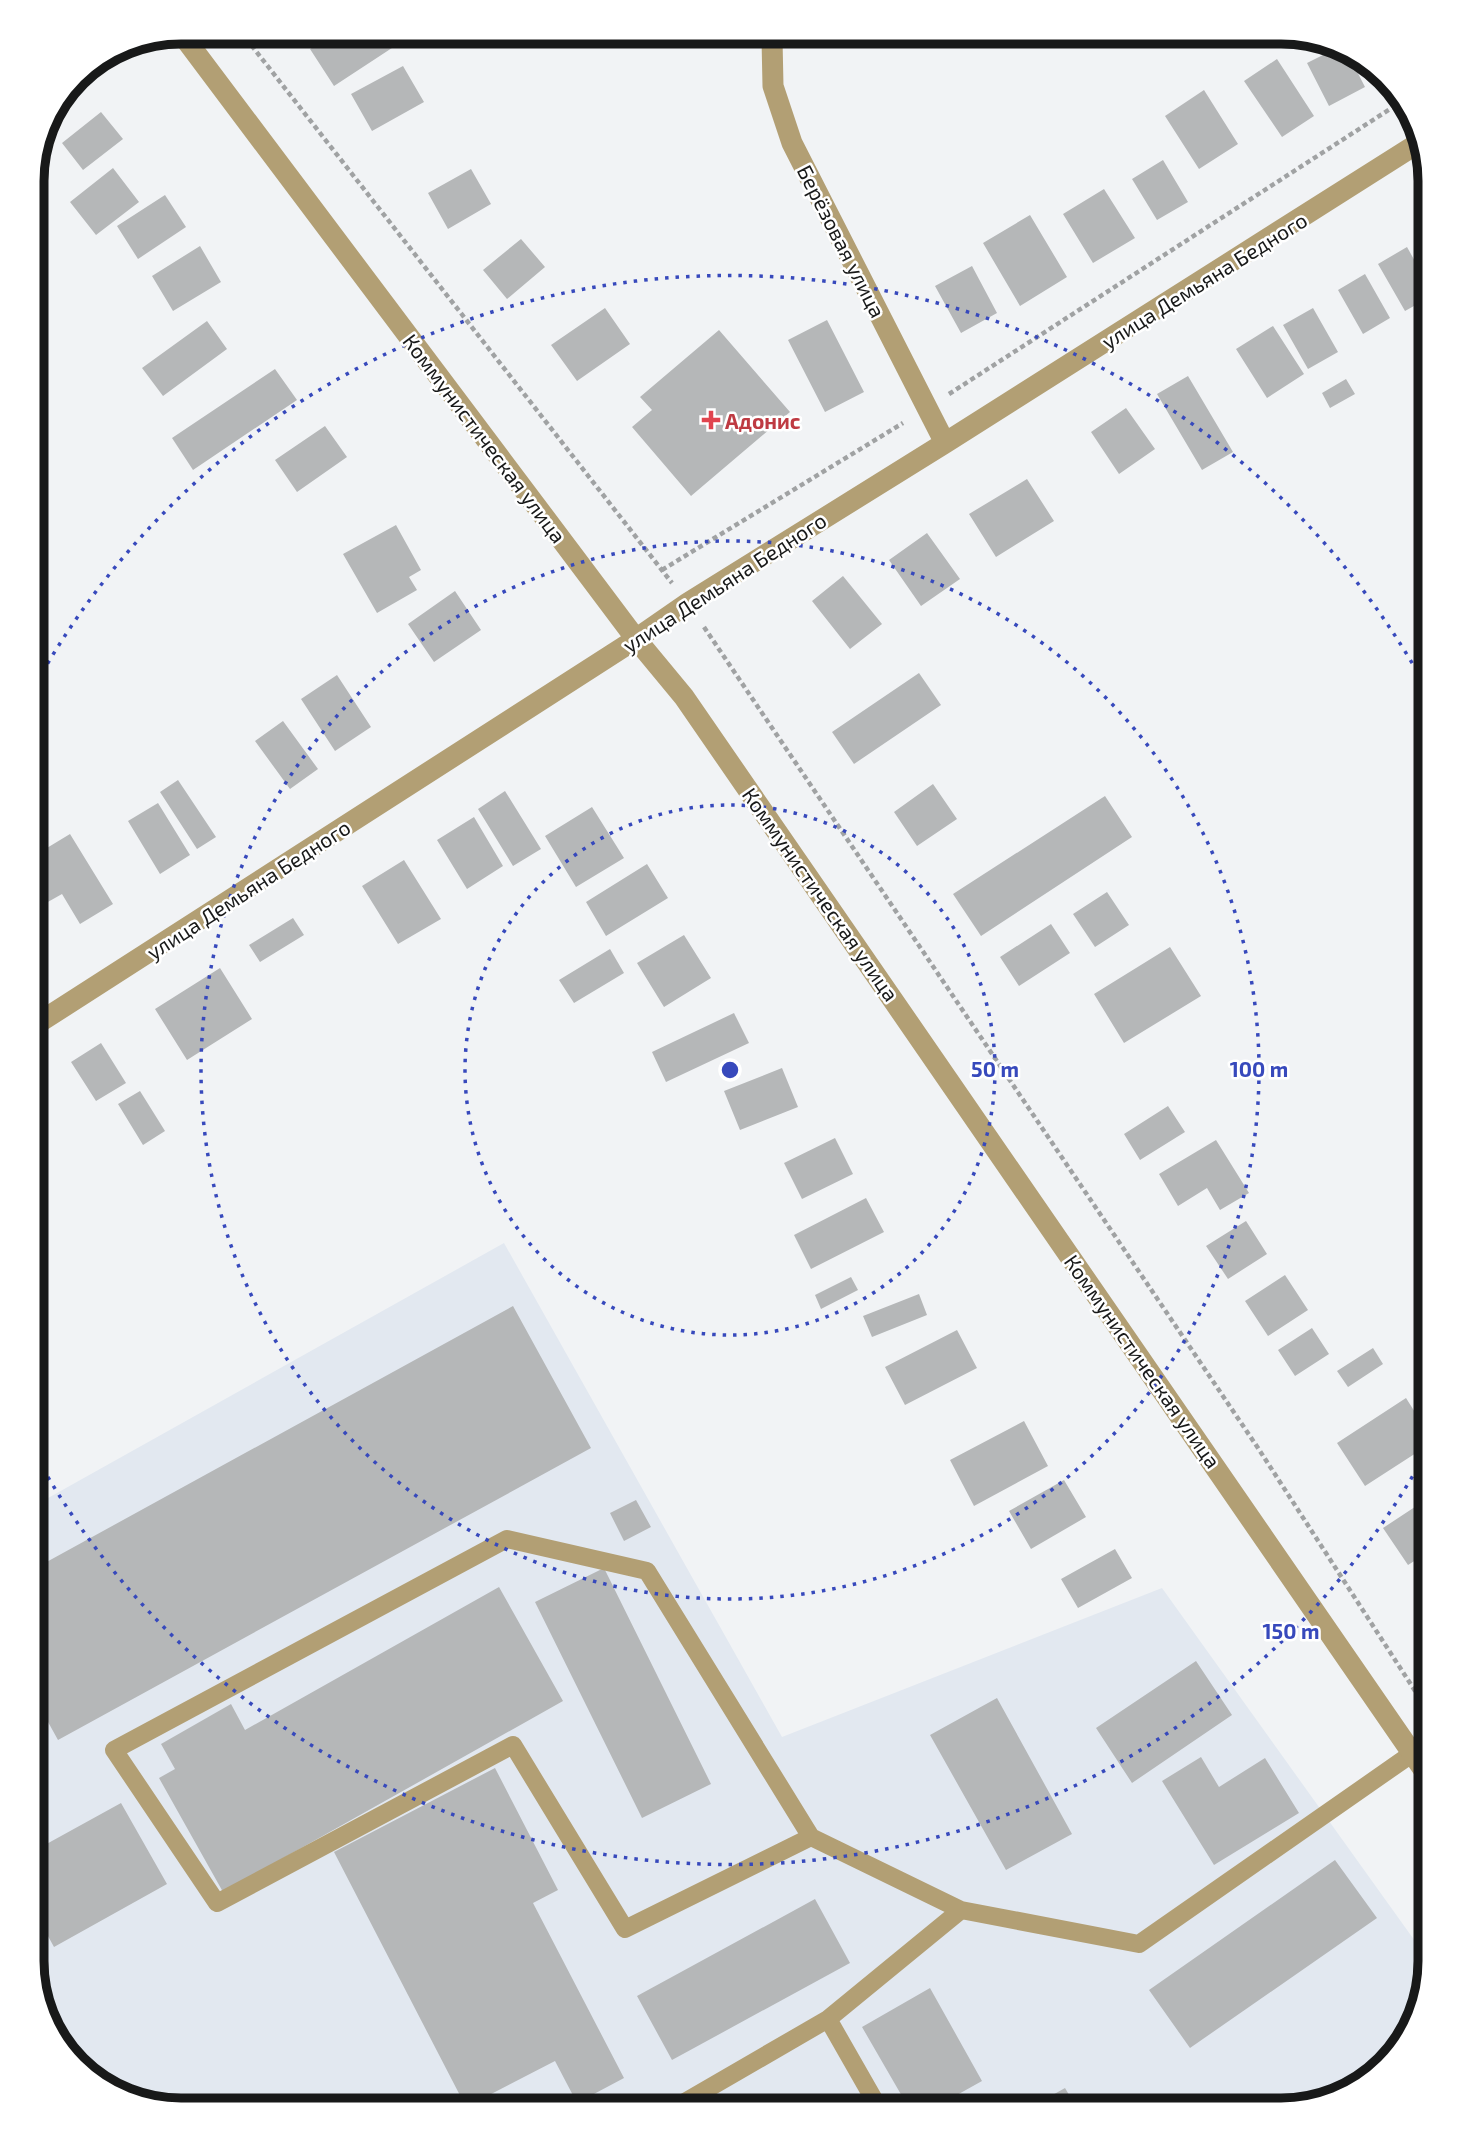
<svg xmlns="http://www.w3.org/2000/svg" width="1462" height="2142" viewBox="0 0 1462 2142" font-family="'Exo 2',sans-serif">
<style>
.built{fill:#e2e8f0}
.building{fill:#b5b7b8}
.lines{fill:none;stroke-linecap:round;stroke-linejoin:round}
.path{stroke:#a0a2a3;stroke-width:4.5;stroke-dasharray:5 3.5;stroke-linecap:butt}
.lane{stroke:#b29f74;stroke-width:18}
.street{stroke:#b29f74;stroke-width:21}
.ring{fill:none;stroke:#3749bc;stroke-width:3.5;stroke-dasharray:3.5 7}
.health-dot{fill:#e0444e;stroke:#fff;stroke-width:2.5}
.labels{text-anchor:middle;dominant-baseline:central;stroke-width:5;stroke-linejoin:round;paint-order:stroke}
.street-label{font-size:21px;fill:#181919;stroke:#fff}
.health-label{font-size:21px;font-weight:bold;fill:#be3a42;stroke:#fff;text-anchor:start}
.rim{fill:none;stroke:#181919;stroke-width:9}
.centre{fill:#3749bc;stroke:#fff;stroke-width:3.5}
.ring-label{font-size:21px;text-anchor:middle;font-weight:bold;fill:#3749bc;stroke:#fff;stroke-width:5;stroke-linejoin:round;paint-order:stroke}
</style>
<rect width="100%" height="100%" fill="#f1f3f5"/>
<path class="built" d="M504,1243L782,1737L1162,1588L1430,1962L1410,2036L1355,2091L1281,2110H172L98,2085L51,2035L32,1961V1507Z"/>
<path class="building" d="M338,32H385L395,46L334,86L310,49Z
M1337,48L1346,50L1365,87L1329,106L1307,63Z
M1277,59L1314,116L1282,137L1244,81Z
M403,66L424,102L372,131L351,94Z
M1204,90L1238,144L1199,169L1165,116Z
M101,112L123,139L83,170L62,143Z
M1163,160L1188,202L1157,220L1132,179Z
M113,168L139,202L96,235L70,202Z
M471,169L491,204L448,229L428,193Z
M1104,189L1135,238L1093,263L1063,214Z
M165,195L186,227L138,259L117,226Z
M1030,215L1067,277L1020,306L983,243Z
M521,239L545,267L507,299L483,270Z
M200,246L221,282L173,311L152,276Z
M1407,247L1430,288V297L1405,311L1378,264Z
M972,266L997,313L961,333L935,286Z
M1365,274L1390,318L1363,334L1338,290Z
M605,308L630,344L577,381L551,345Z
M1313,308L1338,352L1308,369L1283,325Z
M827,320L864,392L825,412L788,340Z
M207,321L227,349L163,396L142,368Z
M1273,326L1304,374L1267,398L1236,349Z
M719,330L790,412L691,496L632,427L652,410L640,397Z
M275,369L297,400L193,470L172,438Z
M1188,376L1233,452L1202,470L1157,394Z
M1346,379L1355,394L1330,408L1322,393Z
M1126,408L1155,449L1119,474L1091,432Z
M325,426L347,457L297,492L275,460Z
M1027,479L1054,521L996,557L969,514Z
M396,525L421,570L409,577L417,590L377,613L343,554Z
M927,533L960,579L921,606L889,560Z
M843,576L882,624L850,649L812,601Z
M455,591L481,630L434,662L408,624Z
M919,673L941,705L854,764L832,732Z
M337,675L371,727L335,751L301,699Z
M283,721L318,769L290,789L255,741Z
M178,780L216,837L197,849L160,792Z
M933,784L957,819L917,846L894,812Z
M505,791L541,849L513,866L478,809Z
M1105,796L1132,837L981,936L953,894Z
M158,803L190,855L160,874L128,821Z
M592,807L624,858L576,887L545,836Z
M474,817L503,866L467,889L437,840Z
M70,834L113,904L80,924L62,894L39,907L32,896V857Z
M404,860L441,919L398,944L362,886Z
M647,864L668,898L606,936L586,902Z
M1107,892L1129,925L1095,947L1073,914Z
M293,918L304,935L260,962L249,945Z
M32,919L45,941L32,949Z
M1051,924L1070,953L1019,986L1000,957Z
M684,935L711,978L664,1007L637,963Z
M1170,947L1201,996L1124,1043L1094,994Z
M610,949L624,973L574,1003L559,980Z
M220,968L252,1019L187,1060L155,1009Z
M734,1013L749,1043L666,1082L652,1052Z
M101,1043L126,1083L96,1101L71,1062Z
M782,1068L798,1107L740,1130L724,1091Z
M140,1091L165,1131L143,1145L118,1104Z
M1168,1106L1185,1132L1140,1160L1124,1134Z
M835,1138L853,1174L802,1199L784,1163Z
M1216,1140L1249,1193L1220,1210L1207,1188L1178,1206L1159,1174Z
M866,1198L884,1232L811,1269L794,1235Z
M1246,1221L1267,1254L1228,1279L1206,1246Z
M1285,1275L1308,1310L1268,1336L1245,1301Z
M851,1277L858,1290L821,1309L815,1295Z
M919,1294L927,1315L872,1337L863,1316Z
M513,1306L591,1448L58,1740L32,1693V1570Z
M1312,1328L1329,1354L1295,1376L1278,1350Z
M957,1330L977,1368L905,1405L885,1367Z
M1373,1348L1383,1364L1348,1387L1337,1371Z
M1406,1398L1430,1436V1444L1365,1486L1337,1443Z
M1024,1421L1048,1466L974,1506L950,1460Z
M1064,1480L1086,1517L1031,1549L1009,1511Z
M1430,1497V1551L1408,1565L1383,1528Z
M636,1500L651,1527L624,1541L610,1513Z
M1115,1549L1132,1578L1078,1608L1061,1579Z
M604,1568L711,1784L642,1818L535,1602Z
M499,1587L563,1701L223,1892L159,1778L175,1769L161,1744L231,1704L245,1730Z
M1430,1589V1608L1422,1595Z
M1196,1661L1232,1715L1132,1783L1096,1728Z
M997,1698L1072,1834L1006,1870L930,1735Z
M1201,1757L1219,1787L1265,1758L1299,1813L1214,1865L1162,1781Z
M495,1768L558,1890L533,1903L624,2078L577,2103L555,2061L466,2107L334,1852Z
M121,1803L167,1884L54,1947L32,1907V1852Z
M1335,1860L1377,1918L1190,2048L1149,1990Z
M815,1899L850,1963L672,2060L637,1996Z
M930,1988L982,2081L930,2110H910L862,2027Z
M1065,2088L1078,2110H1026Z"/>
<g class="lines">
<path class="path" d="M241,32L672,583
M949,394L1404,100
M662,570L903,423
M704,627L1258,1448L1430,1714"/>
<path class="lane" d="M811,1837L625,1929L513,1745L217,1903L114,1750L507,1539L647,1571L811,1837L961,1910L1139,1944L1413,1753
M828,2019L880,2110
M671,2110L828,2019L961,1910"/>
<path class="street" d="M180,32L636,639L684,697L1430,1779
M778,32L772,39L773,86L792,143L945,443
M32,1027L636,639L688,603L945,443L1420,142"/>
</g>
<g class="ring">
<circle cx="730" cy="1070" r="265"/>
<circle cx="730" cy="1070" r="529"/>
<path d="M1428 1449A794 794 0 0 1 32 1449M32 691A794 794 0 0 1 1428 691"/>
</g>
<path class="health-dot" d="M707.5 409.5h7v7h7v7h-7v7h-7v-7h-7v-7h7z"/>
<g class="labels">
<g class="street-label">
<text transform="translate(842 241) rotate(63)">Берёзовая улица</text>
<text transform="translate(1204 280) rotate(-32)">улица Демьяна Бедного</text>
<text transform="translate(485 438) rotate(53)">Коммунистическая улица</text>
<text transform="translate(724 582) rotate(-33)">улица Демьяна Бедного</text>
<text transform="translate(248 889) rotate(-33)">улица Демьяна Бедного</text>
<text transform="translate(821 894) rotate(55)">Коммунистическая улица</text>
<text transform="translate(1143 1361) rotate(55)">Коммунистическая улица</text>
</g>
<g class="health-label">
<text x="725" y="420">Адонис</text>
</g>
</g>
<path d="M0 0H1462V2142H0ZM181 44H1281A137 137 0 0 1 1418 181V1961A137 137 0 0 1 1281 2098H181A137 137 0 0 1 44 1961V181A137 137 0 0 1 181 44Z" fill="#fff" fill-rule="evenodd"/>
<path class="rim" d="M181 44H1281A137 137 0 0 1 1418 181V1961A137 137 0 0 1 1281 2098H181A137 137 0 0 1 44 1961V181A137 137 0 0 1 181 44Z"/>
<circle cx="730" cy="1070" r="10" class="centre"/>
<g class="ring-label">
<text x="995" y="1077">50 m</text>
<text x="1259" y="1077">100 m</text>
<text x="1291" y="1639">150 m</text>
</g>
</svg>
